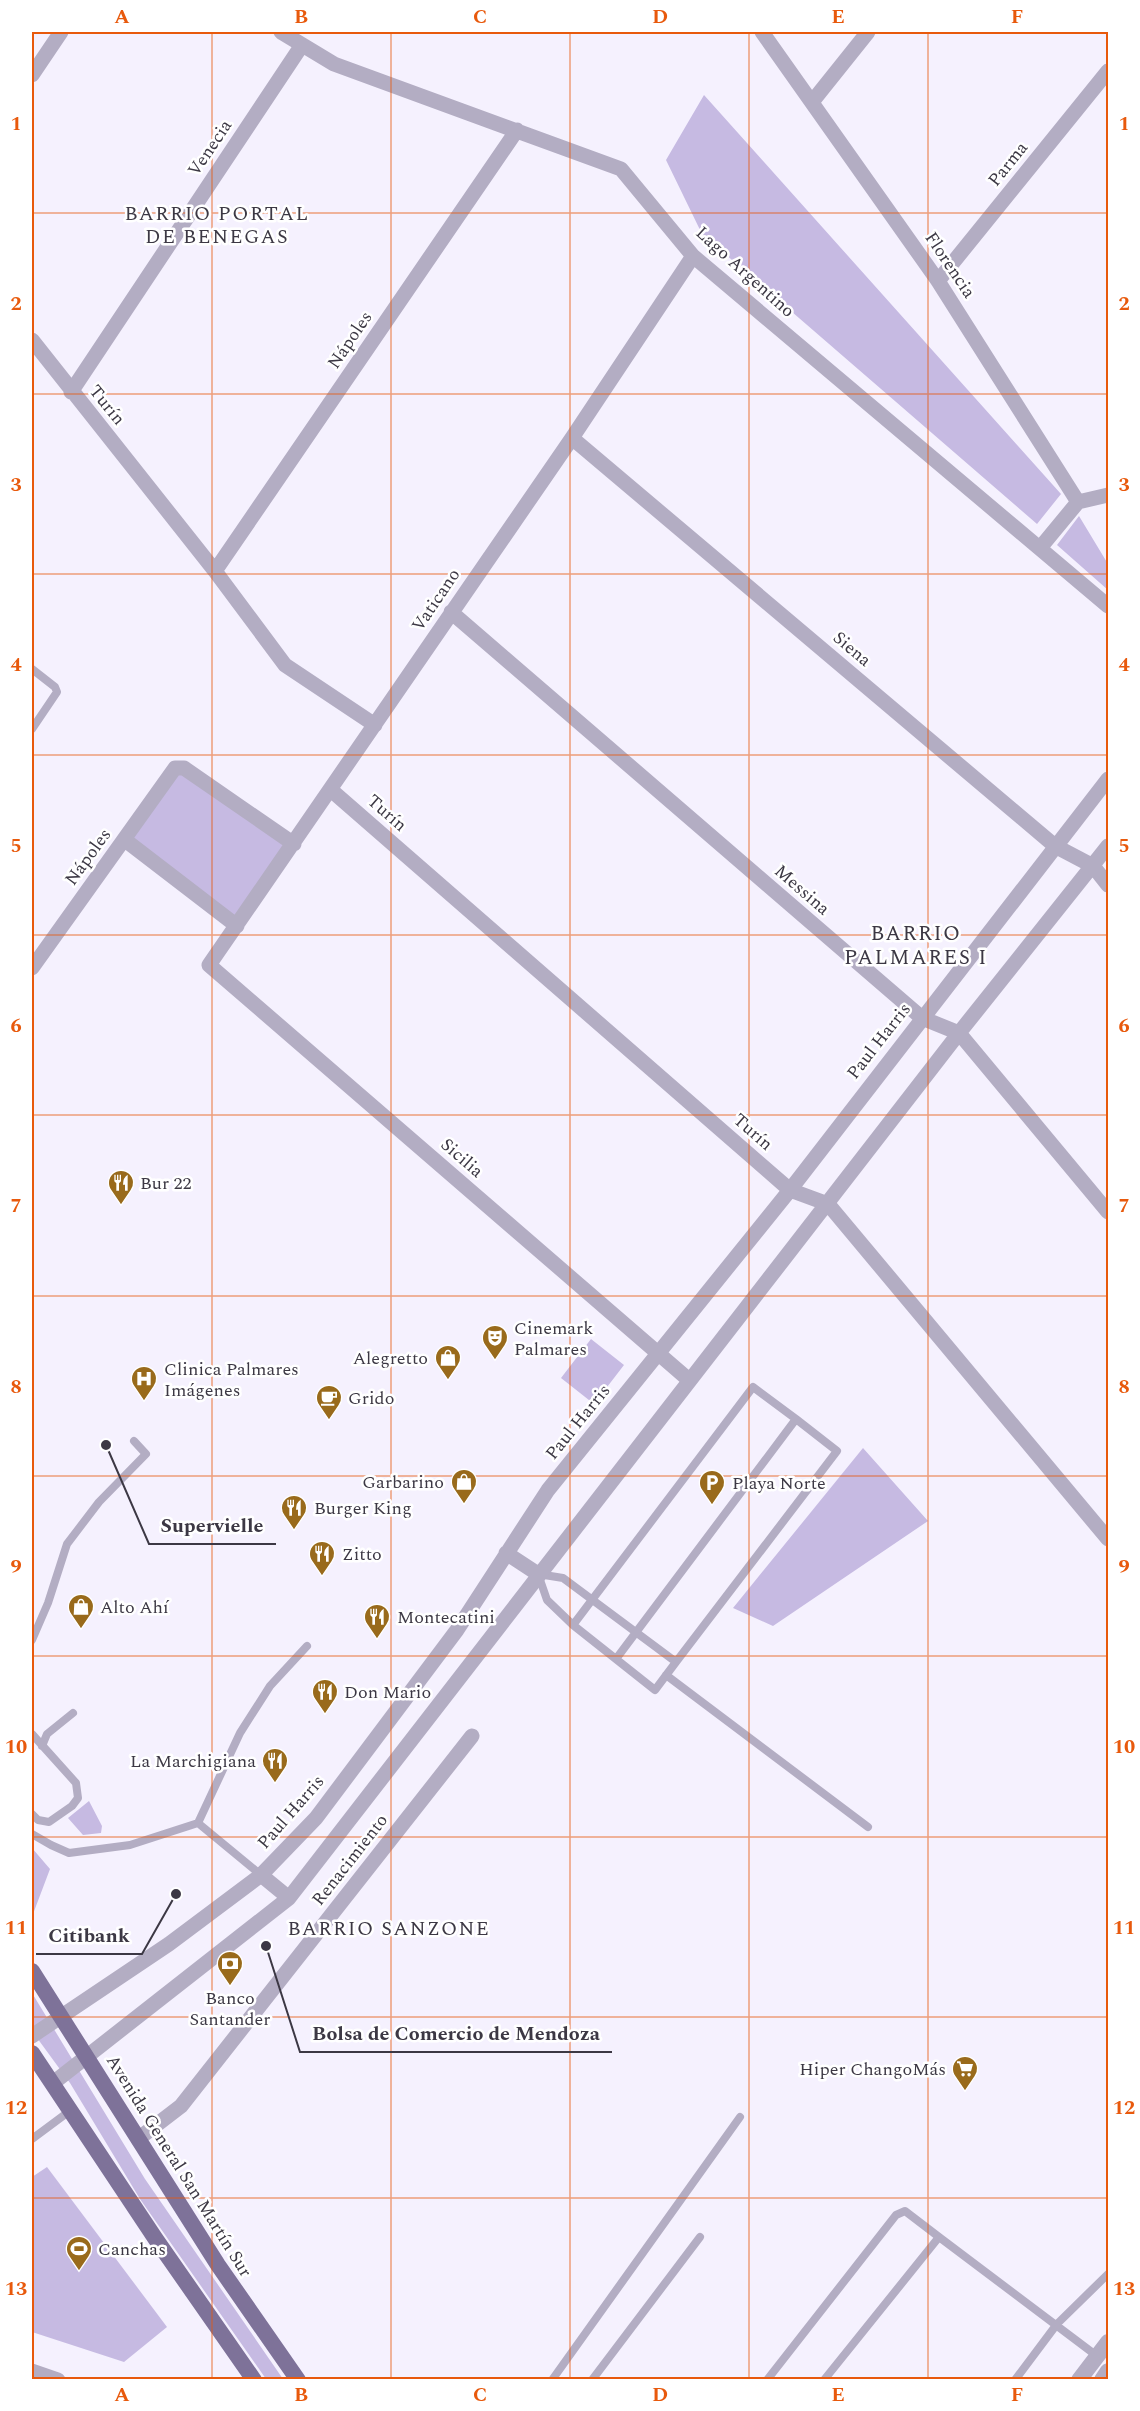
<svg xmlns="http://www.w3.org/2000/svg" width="1140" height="2411" viewBox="0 0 1140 2411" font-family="Spectral,serif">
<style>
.green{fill:#c6bae2}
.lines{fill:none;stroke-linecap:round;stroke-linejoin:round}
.service{stroke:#b3adc3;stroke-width:8}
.minor{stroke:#b3adc3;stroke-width:15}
.tertiary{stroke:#b3adc3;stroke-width:16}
.primary{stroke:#7e7299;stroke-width:16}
.grid{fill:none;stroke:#e8590c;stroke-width:1.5;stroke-opacity:0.55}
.labels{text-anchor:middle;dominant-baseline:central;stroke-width:5;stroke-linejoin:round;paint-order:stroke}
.street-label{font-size:18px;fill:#3c3844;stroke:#fff}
.poi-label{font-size:18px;fill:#3c3844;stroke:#fff;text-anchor:start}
.neighbourhood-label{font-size:20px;letter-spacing:1.5px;fill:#3c3844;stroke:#fff}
.quarter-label{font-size:21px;letter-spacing:1.5px;fill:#3c3844;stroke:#fff}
.leader{fill:none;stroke:#3c3844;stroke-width:2}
.callout-dot{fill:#3c3844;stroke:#fff;stroke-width:2}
.callout-label{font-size:20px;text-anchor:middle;font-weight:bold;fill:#3c3844;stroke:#fff;stroke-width:5;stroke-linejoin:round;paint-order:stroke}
.neatline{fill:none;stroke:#e8590c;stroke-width:2}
.grid-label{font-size:20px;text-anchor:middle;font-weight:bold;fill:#e8590c}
</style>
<rect width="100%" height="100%" fill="#f5f1fe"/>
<path class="green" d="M704,95L1061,494L1037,524L702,234L666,160Z
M1079,516L1108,564V590L1057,545Z
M175,768L294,844L237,926L125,840Z
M591,1339L624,1365L594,1404L561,1378Z
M863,1448L928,1521L773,1626L733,1608Z
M89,1801L102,1826L101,1833L83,1835L68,1818Z
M32,1848L50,1869L33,1914L32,1911Z
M32,1993L145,2179L283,2379H266L140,2199L70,2083L32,2031Z
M47,2167L167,2327L124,2362L32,2332V2177Z"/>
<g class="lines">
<path class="service" d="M32,669L55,687L57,692L32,729
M538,1574L563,1578L676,1662L655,1690L573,1625L547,1600Z
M573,1625L753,1387L796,1419L616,1659
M32,1640L48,1603L67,1544L99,1502L146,1454L134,1441
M676,1662L837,1451L796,1419
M666,1675L868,1827
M32,1734L76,1783L78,1798L72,1806L49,1822L38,1820L32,1814
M42,1746L47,1734L73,1713
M198,1823L261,1875
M32,1834L51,1845L69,1853L130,1845L198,1823L240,1733L270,1686L307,1646
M32,2139L71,2110
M552,2380L740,2117
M592,2380L700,2237
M767,2380L896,2215L905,2211L939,2237
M824,2380L939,2237L1097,2356
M1015,2380L1057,2324L1108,2274"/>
<path class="minor" d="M281,32L334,64L621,169L693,256L1108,606
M762,32L938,281L1078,502L1108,495
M32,75L61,32
M812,102L868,32
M938,281L1108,71
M32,340L215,571L285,665L375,725
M71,392L302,45
M572,438L1055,846L1093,866L1108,885
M1040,548L1078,502
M215,571L517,130
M451,612L922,1018L959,1033L1108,1212
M331,790L790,1190L828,1204L1108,1539
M125,840L237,926
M32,968L175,768H184L294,844
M689,1380L209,965L572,438L693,256
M506,1553L538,1574
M261,1875L289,1898
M32,2036L169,1944L261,1875L316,1818L457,1630L548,1490L790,1190L1108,779
M53,2083L289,1898L959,1033L1108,846
M138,2139L181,2106L472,1736
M32,2371L58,2380"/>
<path class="tertiary" d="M1079,2380L1108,2342
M1102,2380L1108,2371"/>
<path class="primary" d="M32,1971L218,2265L298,2380
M32,2053L155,2238L254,2380"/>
</g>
<path class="grid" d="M212,32V2380M391,32V2380M570,32V2380M749,32V2380M928,32V2380M32,213H1108M32,394H1108M32,574H1108M32,755H1108M32,935H1108M32,1115H1108M32,1296H1108M32,1476H1108M32,1656H1108M32,1837H1108M32,2017H1108M32,2198H1108"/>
<defs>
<symbol id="restaurant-pin" viewBox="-11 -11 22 30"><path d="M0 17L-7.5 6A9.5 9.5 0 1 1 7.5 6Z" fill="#996a1b" stroke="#fff"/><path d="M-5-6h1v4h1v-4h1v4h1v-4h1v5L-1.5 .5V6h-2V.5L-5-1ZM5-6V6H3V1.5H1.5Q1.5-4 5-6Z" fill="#fff"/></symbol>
<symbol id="theatre-pin" viewBox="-11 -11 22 30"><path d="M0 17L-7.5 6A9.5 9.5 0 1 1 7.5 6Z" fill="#996a1b" stroke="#fff"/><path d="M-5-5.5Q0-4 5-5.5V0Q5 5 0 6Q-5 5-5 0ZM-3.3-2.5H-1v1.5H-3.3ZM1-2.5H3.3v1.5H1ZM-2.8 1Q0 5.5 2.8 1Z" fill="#fff"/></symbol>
<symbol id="shop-pin" viewBox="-11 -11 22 30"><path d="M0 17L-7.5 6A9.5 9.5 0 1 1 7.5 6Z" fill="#996a1b" stroke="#fff"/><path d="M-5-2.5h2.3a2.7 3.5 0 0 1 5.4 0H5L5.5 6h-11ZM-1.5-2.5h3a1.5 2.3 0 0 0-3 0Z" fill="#fff"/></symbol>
<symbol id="hospital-pin" viewBox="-11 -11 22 30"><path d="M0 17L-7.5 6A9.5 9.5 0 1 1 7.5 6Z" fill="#996a1b" stroke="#fff"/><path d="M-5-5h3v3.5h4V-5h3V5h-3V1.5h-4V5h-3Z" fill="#fff"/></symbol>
<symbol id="cafe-pin" viewBox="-11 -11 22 30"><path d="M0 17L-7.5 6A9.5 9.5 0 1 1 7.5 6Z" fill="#996a1b" stroke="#fff"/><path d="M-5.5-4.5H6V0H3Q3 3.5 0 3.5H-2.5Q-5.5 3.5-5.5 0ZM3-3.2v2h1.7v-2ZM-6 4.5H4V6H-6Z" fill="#fff"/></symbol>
<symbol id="parking-pin" viewBox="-11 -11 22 30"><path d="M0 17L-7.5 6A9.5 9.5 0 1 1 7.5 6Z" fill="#996a1b" stroke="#fff"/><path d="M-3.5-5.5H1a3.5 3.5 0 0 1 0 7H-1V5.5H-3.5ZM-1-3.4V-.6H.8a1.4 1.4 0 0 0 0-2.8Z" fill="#fff"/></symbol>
<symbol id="bank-pin" viewBox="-11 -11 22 30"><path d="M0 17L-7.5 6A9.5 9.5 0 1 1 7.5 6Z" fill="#996a1b" stroke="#fff"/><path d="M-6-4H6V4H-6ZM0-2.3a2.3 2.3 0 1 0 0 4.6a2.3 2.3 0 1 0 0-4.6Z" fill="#fff"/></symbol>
<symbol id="supermarket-pin" viewBox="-11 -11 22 30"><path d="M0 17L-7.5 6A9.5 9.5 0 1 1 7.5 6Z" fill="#996a1b" stroke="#fff"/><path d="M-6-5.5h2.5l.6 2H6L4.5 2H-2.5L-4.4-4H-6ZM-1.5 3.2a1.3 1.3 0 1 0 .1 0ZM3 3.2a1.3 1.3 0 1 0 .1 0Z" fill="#fff"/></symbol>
<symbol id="stadium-pin" viewBox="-11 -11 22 30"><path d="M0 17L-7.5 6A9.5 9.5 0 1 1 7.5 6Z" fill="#996a1b" stroke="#fff"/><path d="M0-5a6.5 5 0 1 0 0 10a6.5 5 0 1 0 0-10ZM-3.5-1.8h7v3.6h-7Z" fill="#fff"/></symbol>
</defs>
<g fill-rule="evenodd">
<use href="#restaurant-pin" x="106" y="1168" width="30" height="40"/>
<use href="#theatre-pin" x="480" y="1323" width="30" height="40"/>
<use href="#shop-pin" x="433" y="1343" width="30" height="40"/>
<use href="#hospital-pin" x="129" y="1364" width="30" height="40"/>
<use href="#cafe-pin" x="314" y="1383" width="30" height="40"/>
<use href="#shop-pin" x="449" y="1467" width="30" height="40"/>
<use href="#parking-pin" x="697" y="1468" width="30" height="40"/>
<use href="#restaurant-pin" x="279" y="1493" width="30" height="40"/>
<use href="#restaurant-pin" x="307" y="1539" width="30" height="40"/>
<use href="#shop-pin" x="66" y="1592" width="30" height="40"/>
<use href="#restaurant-pin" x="362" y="1602" width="30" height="40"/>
<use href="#restaurant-pin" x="310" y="1677" width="30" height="40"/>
<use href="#restaurant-pin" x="260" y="1746" width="30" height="40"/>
<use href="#bank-pin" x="215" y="1949" width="30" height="40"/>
<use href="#supermarket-pin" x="950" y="2054" width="30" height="40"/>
<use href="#stadium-pin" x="64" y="2234" width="30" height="40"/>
</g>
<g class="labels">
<g class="street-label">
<text transform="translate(210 148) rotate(-56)">Venecia</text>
<text transform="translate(1008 164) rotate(-51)">Parma</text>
<text transform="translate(950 265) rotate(56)">Florencia</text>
<text transform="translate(745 272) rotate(42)">Lago Argentino</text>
<text transform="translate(350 340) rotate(-56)">Nápoles</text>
<text transform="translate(107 405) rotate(51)">Turín</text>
<text transform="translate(436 600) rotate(-56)">Vaticano</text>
<text transform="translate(852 649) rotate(40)">Siena</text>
<text transform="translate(387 813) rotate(41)">Turín</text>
<text transform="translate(88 857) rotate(-54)">Nápoles</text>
<text transform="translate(802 890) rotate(41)">Messina</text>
<text transform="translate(879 1041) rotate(-52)">Paul Harris</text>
<text transform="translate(753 1132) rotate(41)">Turín</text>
<text transform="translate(462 1158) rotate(41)">Sicilia</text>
<text transform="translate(578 1422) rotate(-51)">Paul Harris</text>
<text transform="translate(291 1812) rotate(-49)">Paul Harris</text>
<text transform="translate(350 1860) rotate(-52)">Renacimiento</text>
<text transform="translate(179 2166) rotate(58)">Avenida General San Martín Sur</text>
</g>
<g class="poi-label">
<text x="140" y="1183">Bur 22</text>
<text x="514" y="1328">Cinemark<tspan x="514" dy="21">Palmares</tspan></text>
<text x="428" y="1358" text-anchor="end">Alegretto</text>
<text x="164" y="1369">Clinica Palmares<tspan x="164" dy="21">Imágenes</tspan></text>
<text x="348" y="1398">Grido</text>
<text x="444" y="1482" text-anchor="end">Garbarino</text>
<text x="732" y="1483">Playa Norte</text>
<text x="314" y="1508">Burger King</text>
<text x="342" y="1554">Zitto</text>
<text x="100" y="1607">Alto Ahí</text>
<text x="397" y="1617">Montecatini</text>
<text x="344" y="1692">Don Mario</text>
<text x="256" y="1761" text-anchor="end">La Marchigiana</text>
<text x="230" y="1998" text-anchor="middle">Banco<tspan x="230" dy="21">Santander</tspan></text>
<text x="946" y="2069" text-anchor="end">Hiper ChangoMás</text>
<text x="98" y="2249">Canchas</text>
</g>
<g class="neighbourhood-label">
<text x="217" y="214">BARRIO PORTAL<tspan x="217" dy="23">DE BENEGAS</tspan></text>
<text x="389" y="1929">BARRIO SANZONE</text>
</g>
<g class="quarter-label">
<text x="916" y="934">BARRIO<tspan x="916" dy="24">PALMARES I</tspan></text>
</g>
</g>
<path class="leader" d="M106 1445L149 1544H276M176 1894L142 1954H36M266 1946L300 2052H612"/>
<g class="callout-dot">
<circle cx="106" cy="1445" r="6"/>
<circle cx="176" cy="1894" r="6"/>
<circle cx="266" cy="1946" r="6"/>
</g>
<g class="callout-label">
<text x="212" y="1532">Supervielle</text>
<text x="89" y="1942">Citibank</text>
<text x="456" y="2040">Bolsa de Comercio de Mendoza</text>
</g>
<rect width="1140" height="2411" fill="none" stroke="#ffffff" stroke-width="66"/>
<rect x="33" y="33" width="1074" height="2345" class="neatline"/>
<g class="grid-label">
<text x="122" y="23">A</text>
<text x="301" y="23">B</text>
<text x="480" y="23">C</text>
<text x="660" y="23">D</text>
<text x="838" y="23">E</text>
<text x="1017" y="23">F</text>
<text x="16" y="130">1</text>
<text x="1124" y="130">1</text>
<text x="16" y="310">2</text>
<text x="1124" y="310">2</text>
<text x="16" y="491">3</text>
<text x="1124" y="491">3</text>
<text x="16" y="671">4</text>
<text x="1124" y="671">4</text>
<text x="16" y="852">5</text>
<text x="1124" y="852">5</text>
<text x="16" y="1032">6</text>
<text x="1124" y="1032">6</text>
<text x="16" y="1212">7</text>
<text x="1124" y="1212">7</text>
<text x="16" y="1393">8</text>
<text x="1124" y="1393">8</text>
<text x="16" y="1573">9</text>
<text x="1124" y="1573">9</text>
<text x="16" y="1753">10</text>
<text x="1124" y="1753">10</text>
<text x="16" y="1934">11</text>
<text x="1124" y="1934">11</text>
<text x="16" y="2114">12</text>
<text x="1124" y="2114">12</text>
<text x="16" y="2295">13</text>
<text x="1124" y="2295">13</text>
<text x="122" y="2401">A</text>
<text x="301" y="2401">B</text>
<text x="480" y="2401">C</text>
<text x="660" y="2401">D</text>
<text x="838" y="2401">E</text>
<text x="1017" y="2401">F</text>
</g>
</svg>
